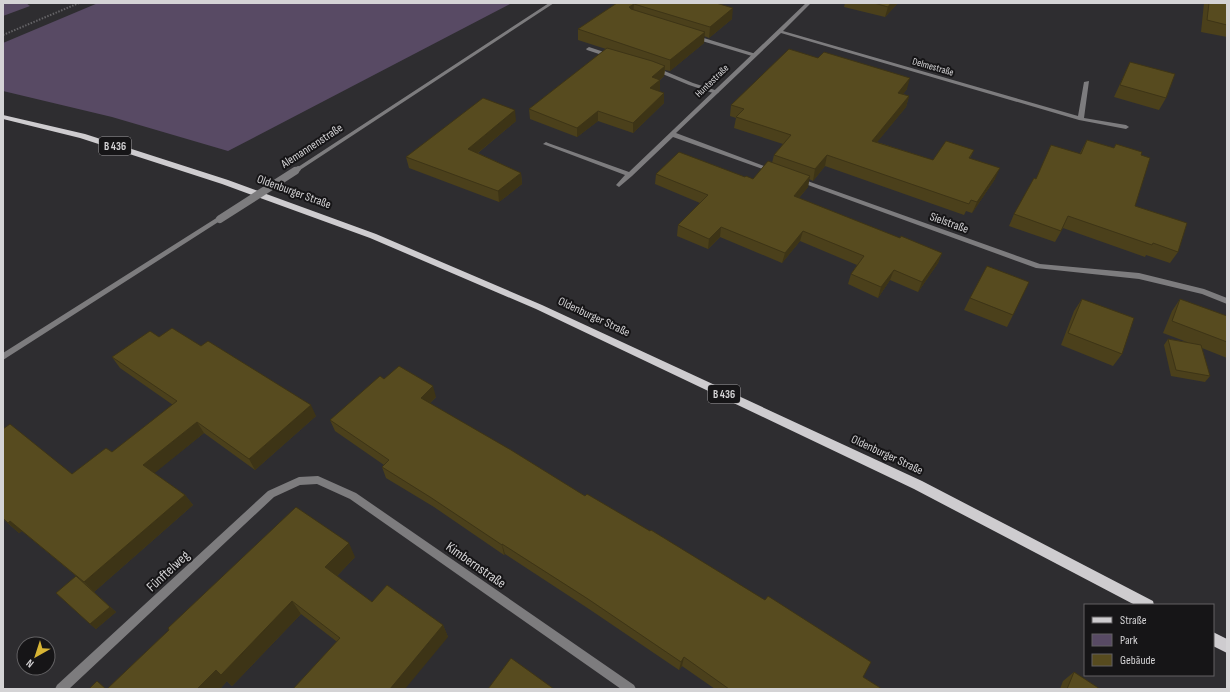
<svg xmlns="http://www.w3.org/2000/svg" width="1230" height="692" viewBox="0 0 1230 692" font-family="'Sofia Sans Condensed',sans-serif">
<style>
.green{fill:#584a64}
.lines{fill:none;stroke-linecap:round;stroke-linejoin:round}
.path{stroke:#646366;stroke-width:2;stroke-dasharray:1.5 1.5;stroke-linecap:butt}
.lane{fill:#7d7c7e;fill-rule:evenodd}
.street{fill:#7d7c7e;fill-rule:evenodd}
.primary{fill:#cecccf;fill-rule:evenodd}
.street-bridge-far1{stroke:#7d7c7e;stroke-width:5.5}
.street-bridge{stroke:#7d7c7e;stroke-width:8}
.wall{fill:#4b401b}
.shaded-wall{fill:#3d3416}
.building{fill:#574b1f;stroke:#3d3416}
.labels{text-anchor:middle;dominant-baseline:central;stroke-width:4;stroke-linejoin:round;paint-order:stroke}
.far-street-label{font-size:10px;fill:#d4d3d5;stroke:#161517}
.shield{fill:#161517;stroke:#9b9a9c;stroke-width:1}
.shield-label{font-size:11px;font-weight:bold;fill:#d4d3d5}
.street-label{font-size:12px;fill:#d4d3d5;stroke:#161517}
.near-street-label{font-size:14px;fill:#d4d3d5;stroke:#161517}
</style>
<rect width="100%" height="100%" fill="#2e2d30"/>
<path class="green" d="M3,3H26L30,6L3,16Z
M98,3H512L228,151L112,117L3,91V43Z"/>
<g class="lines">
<path class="path" d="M3,35L79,3"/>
<path class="lane" d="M694,35L756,54L757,55L752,56L692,38V36Z
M589,47L613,55L614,56L611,58L587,50L586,49Z
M655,67L693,83L718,91L719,92L716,94L689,85L653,70L652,69Z"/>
<path class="street" d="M549,3H554L300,170L298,171L295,169Z
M806,3H811L783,31L1078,116L1084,82L1089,81L1084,118L1126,125L1129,127L1126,129L1079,120L781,33L676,133L775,170V172H771L673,137L632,176L619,187L616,185L625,175L543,144L546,142L548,143L629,172Z
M799,178L1040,264L1139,273L1204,289L1227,298V304L1202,294L1139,279L1036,268L797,181V179Z
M218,217H220L223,219L3,360V353Z
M318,476L356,493L634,685L636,689H621L350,499L317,484L300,485L274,497L69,689H55L57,685L268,491L299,477Z"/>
<path class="primary" d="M3,115L85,134L228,180L376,234L542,305L922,481L1153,601L1154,605H1135L914,489L536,309L370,238L222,184L80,138L3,119Z
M1213,632L1227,639V653L1213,646Z"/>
<path class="street-bridge-far1" d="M294,172L298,169"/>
<path class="street-bridge" d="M220,219L295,171"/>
</g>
<path class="wall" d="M617,3H716L732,19L709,38L704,36V43L670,71L665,70L664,76L660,80V90L658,91L664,103L633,133L598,121L577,137L530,119L529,109L606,49L578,40V29Z
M845,3H898L885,17L844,7Z
M1204,3H1227V37L1201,32Z
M1130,62L1166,98L1159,110L1114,97Z
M907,89L903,94L909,96L906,107L877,142L933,160L974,150L970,158L995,179L972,213L966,211L964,215L825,166L813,181L809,179L808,187L799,198L900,238L942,253L938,263L918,292L890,280L878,298L848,284L851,274L857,265L800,241L782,263L720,237L708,249L677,236L678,225L700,203L655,184L656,174L745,177L753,179L772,163L774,155L783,144L734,128L736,118L730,116L731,105Z
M516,121L478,153L521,173L522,184L499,202L409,168L406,157Z
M1087,140L1114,148L1116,144L1141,155L1135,206L1178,252L1170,263L1146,255L1145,257L1063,228L1055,242L1009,226L1014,214L1080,153Z
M970,298L1013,315L1007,327L964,310Z
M1082,299L1122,354L1113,366L1061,345L1074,311Z
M1180,299L1227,316V358L1202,348L1210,376L1205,382L1171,376L1164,345L1168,339L1187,342L1163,333L1172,311Z
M159,337L201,346L316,416L255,470L204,433L154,473L185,495L193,505L94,592L116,612L96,629L90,624L76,576L22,531L19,533L3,519L112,452L173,405L120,368L112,357Z
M384,379L436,397L430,403L882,689H715L682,666L679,670L589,609L505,554L504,555L434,507L386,478L382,467L384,465L335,431L330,420Z
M355,557L337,576L372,602L443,625L448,637L336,641L301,614L232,686L227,681L220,689H89H107L169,630Z
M1074,672L1100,689H1060L1063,681Z"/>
<path class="shaded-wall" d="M891,3H898L885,17L888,7Z
M634,4L633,15L629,7Z
M733,8L732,19L709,38L710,27Z
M705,32L704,43L670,71V60Z
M665,66L664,76L651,87L652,77Z
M910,78L907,89L895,104L898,93Z
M660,80V90L650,98V88Z
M664,93V103L633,133V123Z
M909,96L906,107L869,152L872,141Z
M515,110L516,121L469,160L468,149Z
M598,111V121L577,137V128Z
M827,155L825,166L813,181L815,169Z
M1000,168L995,179L972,213L977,202Z
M521,173L522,184L499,202L498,191Z
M810,176L808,187L792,206L794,196Z
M721,227L720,237L708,249L709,239Z
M803,231L800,241L782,263L785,253Z
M942,253L938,263L918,292L922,282Z
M894,270L890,280L878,298L881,287Z
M433,386L436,397L424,409L421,398Z
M311,405L316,416L255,470L249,459Z
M197,422L204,433L151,476L143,465Z
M185,495L193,505L94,592L84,582Z
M10,521L22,531L19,533L8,523Z
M349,543L355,557L333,580L325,567Z
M502,544L505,554L504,555L502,545Z
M292,601L301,614L232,686L221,675Z
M110,607L116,612L96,629L90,624Z
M443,625L448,637L405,689H390Z
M684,657L682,666L679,670L681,662Z
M216,670L227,681L220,689H197Z"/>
<path class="building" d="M617,3H716L733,8L710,27L634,4L629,7L631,9L705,32L670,60L578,29Z
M874,3H891L888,7Z
M1209,3H1227V25L1207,20Z
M607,48L652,61L665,66L652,77L660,80L650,88L664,93L633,123L598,111L577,128L529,109Z
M789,49L818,58L824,52L910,78L898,93L909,96L872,141L933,160L946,141L974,150L969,158L1000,168L977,202L971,200L969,204L827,155L815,169L774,155L791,135L736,117L744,109L731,105Z
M1130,62L1175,74L1166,98L1120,85Z
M483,98L515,110L468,149L521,173L498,191L406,157Z
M1087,140L1114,148L1116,144L1142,152L1141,155L1150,158L1135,206L1187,223L1178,252L1153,243L1152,245L1068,216L1061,231L1014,214L1034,178L1036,179L1051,145L1081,154Z
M679,152L745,177L746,176L753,179L768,161L810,176L794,196L900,238L901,236L942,253L922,282L894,270L881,287L851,274L864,256L803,231L785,253L721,227L709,239L678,225L708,195L656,174Z
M987,266L1029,282L1013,315L970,298Z
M1082,299L1134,318L1122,354L1068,333Z
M1180,299L1227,316V342L1172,321Z
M172,328L201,346L208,341L311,405L249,459L197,422L143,465L185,495L84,582L10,521L8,523L3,518V429L10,424L72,474L106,448L112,452L177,401L112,357L150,331L159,337Z
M1168,339L1201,345L1210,376L1176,370Z
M399,366L433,386L421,398L511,450L585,496L587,494L650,531L651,530L765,600L768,596L871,662L863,677L882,689H729L684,657L681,662L588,599L502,544V545L430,497L382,467L389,460L330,420L380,376L384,379Z
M296,507L349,543L325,567L372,602L387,585L443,625L390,689H293L340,638L292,601L221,675L216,670L197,689H107L169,630L168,628Z
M76,576L110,607L90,624L56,593Z
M511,658L554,689H488Z
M1074,672L1100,689H1067Z
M97,681L106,689H89Z"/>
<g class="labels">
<g class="far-street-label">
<text transform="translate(933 67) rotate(16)">Delmestraße</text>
<text transform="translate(712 81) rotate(-44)">Huntestraße</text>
</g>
<g class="shield">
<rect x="99" y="137" width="32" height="18" rx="3"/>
<rect x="708" y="385" width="32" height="18" rx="3"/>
</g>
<g class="shield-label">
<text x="115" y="146">B 436</text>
<text x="724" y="394">B 436</text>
</g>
<g class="street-label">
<text transform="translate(312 146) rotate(-33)">Alemannenstraße</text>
<text transform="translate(294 192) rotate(20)">Oldenburger Straße</text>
<text transform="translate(949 223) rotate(20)">Sielstraße</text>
<text transform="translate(594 317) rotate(25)">Oldenburger Straße</text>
<text transform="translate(887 455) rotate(25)">Oldenburger Straße</text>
</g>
<g class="near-street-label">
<text transform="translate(476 565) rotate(35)">Kimbernstraße</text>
<text transform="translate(168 571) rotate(-43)">Fünftelweg</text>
</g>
</g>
<rect width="1230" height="692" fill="none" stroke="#d4d3d5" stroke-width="8"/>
<rect x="1084" y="604" width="130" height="72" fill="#161517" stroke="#626163"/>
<rect x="1092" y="617" width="20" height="6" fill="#cecccf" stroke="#626163"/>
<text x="1120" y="624" font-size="12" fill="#d4d3d5">Straße</text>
<rect x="1092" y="634" width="20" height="12" fill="#584a64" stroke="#626163"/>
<text x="1120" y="644" font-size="12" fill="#d4d3d5">Park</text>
<rect x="1092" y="654" width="20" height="12" fill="#574b1f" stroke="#626163"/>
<text x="1120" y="664" font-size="12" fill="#d4d3d5">Gebäude</text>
<g transform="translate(36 656) rotate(219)"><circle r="19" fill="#161517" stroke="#626163"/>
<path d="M0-3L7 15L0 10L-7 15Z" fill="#d7b434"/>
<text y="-6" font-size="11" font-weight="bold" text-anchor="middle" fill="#d4d3d5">N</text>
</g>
</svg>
